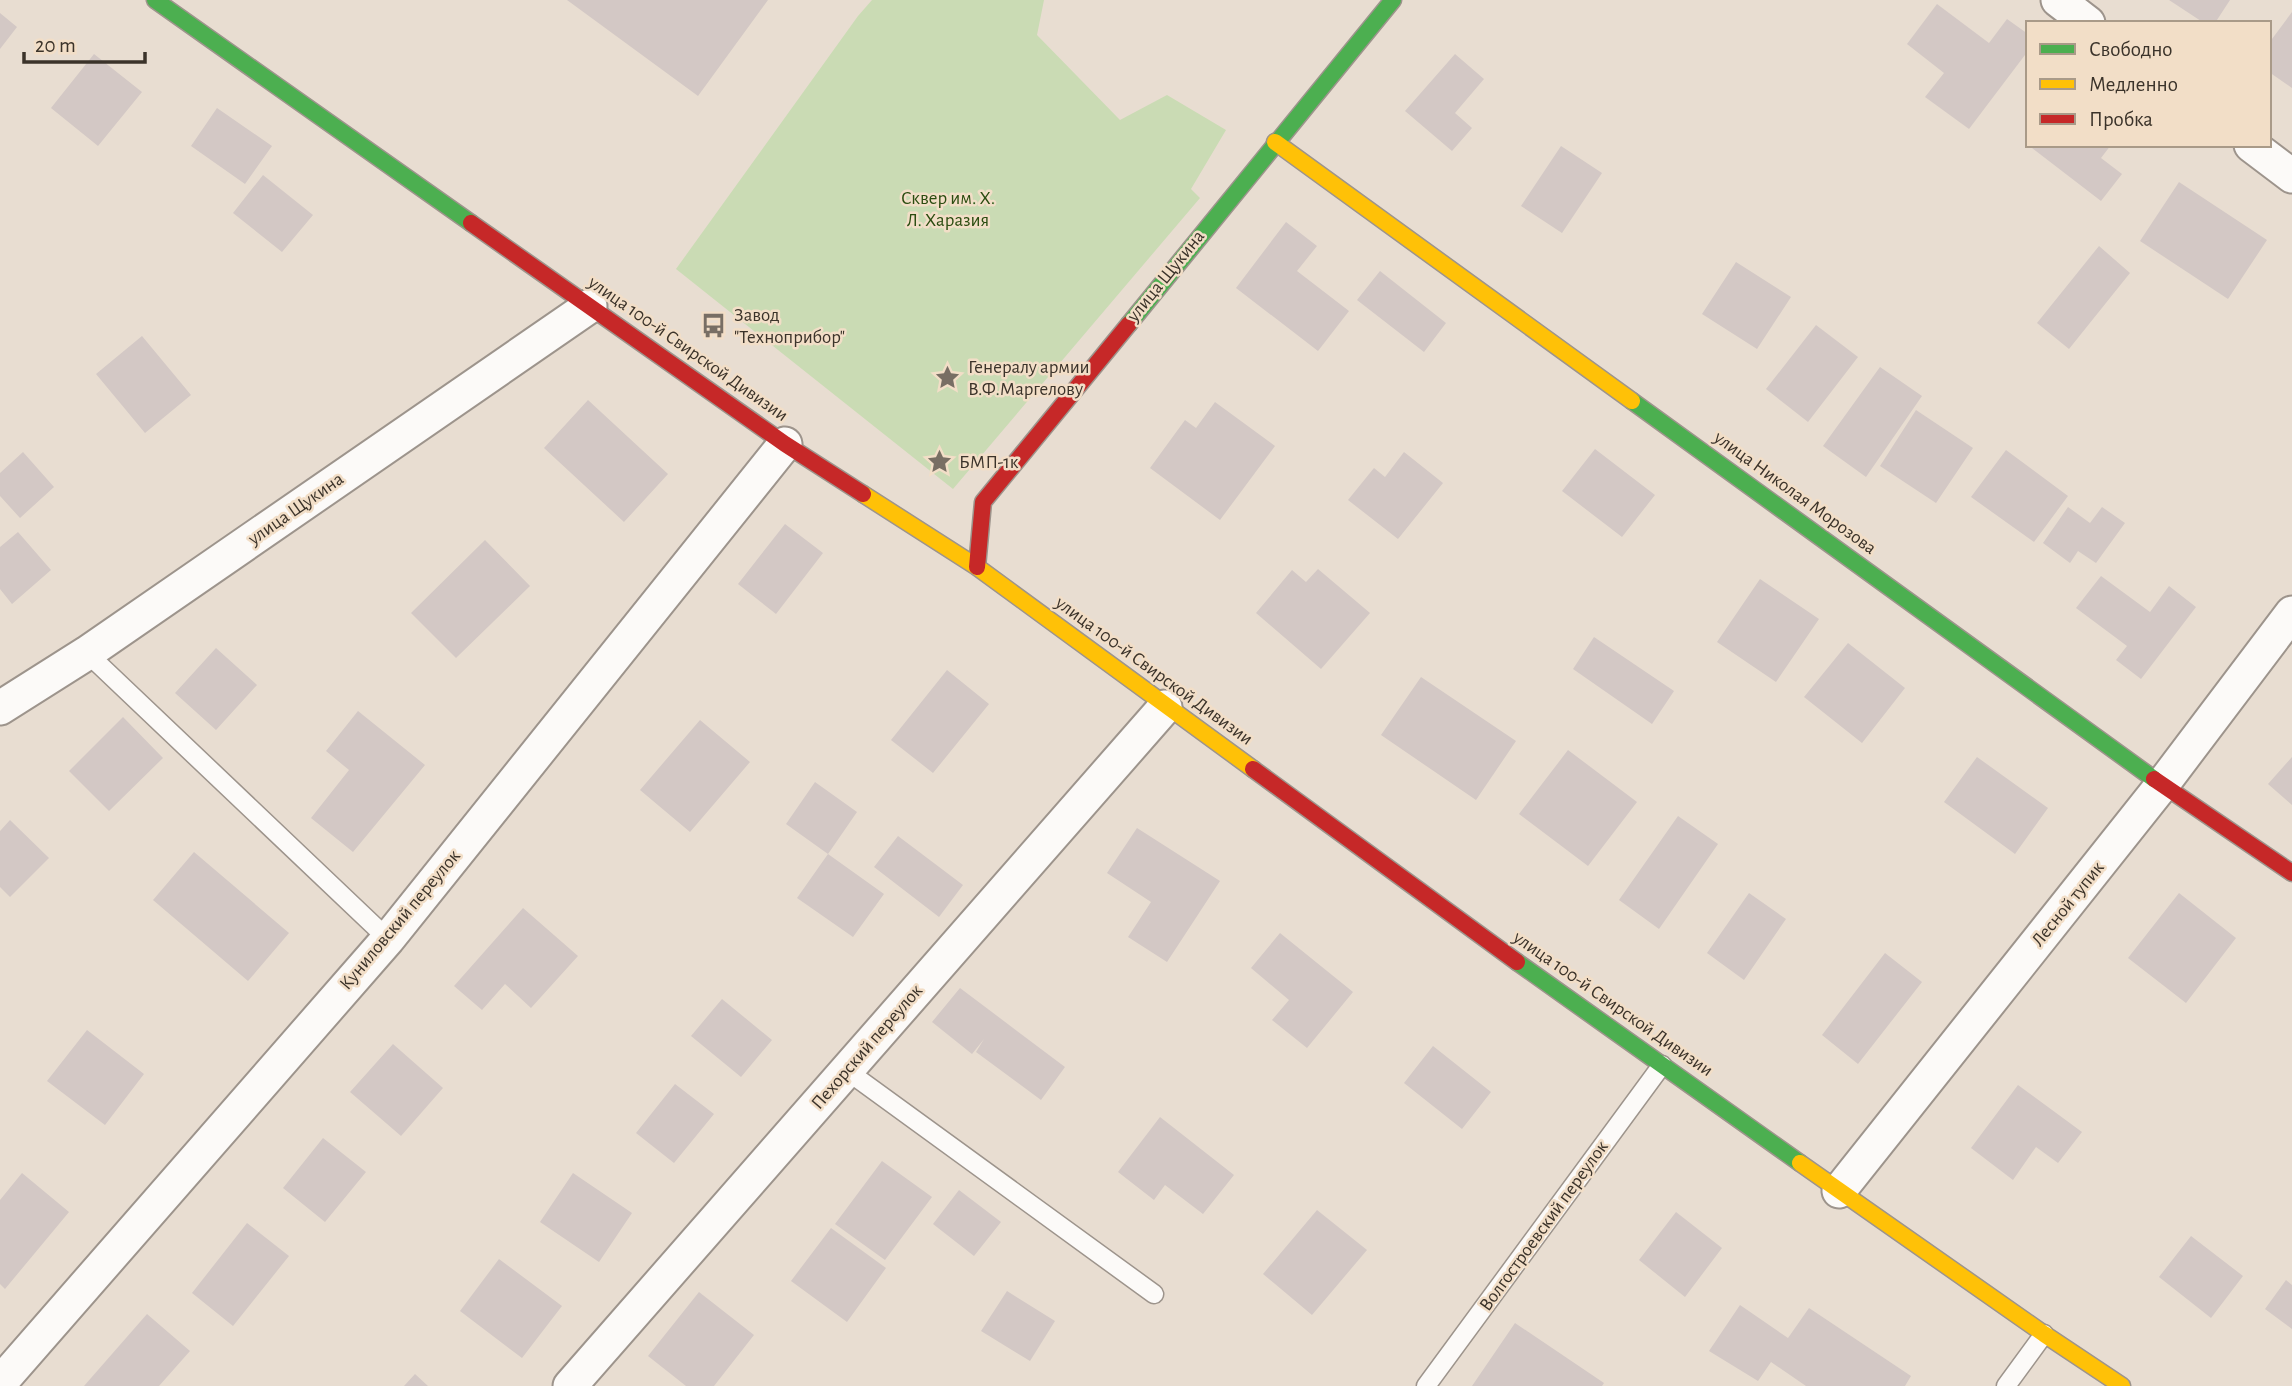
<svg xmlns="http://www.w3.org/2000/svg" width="2292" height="1386" viewBox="0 0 2292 1386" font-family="'Alegreya Sans',sans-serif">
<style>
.green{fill:#cadbb4}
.building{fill:#d3c8c5}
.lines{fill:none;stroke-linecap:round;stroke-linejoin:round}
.lane-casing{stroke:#9d948c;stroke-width:21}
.street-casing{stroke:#9d948c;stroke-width:37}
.fast-casing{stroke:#9d948c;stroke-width:19}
.slow-casing{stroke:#9d948c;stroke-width:19}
.jam-casing{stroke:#9d948c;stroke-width:19}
.lane{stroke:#fcfaf8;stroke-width:18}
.street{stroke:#fcfaf8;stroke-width:33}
.fast{stroke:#4caf50;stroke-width:16}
.slow{stroke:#ffc107;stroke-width:16}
.jam{stroke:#c62828;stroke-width:16}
.labels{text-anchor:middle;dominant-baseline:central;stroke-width:5;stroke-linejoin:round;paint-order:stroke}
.park-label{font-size:19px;fill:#2a4c10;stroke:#f2dec7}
.street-label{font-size:19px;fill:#3b332a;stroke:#f2dec7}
.poi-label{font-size:19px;fill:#3b332a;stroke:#f2dec7;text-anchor:start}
</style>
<rect width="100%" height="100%" fill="#e8ddd1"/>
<path class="green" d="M872,0H1044L1037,35L1120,120L1167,95L1226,130L1191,189L1200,198L953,489L676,269L858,16Z"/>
<path class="building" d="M567,0H768L698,96Z
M2169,0H2230L2215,23H2204Z
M1937,4L1989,43L2007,19L2028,34V51L1969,129L1925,97L1944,73L1907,44Z
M2292,12V88L2269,72V43Z
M0,13L17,27L0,49Z
M94,54L142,92L98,146L51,108Z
M1455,54L1484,79L1455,113L1472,128L1452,151L1405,111Z
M217,108L272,146L245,184L191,146Z
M2028,145H2111L2101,158L2122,174L2101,201Z
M1561,146L1602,173L1562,233L1521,206Z
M263,175L313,215L282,252L233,213Z
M2179,182L2267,240L2228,299L2140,241Z
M1286,222L1317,246L1297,271L1349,311L1318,351L1236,288Z
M2099,246L2130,273L2069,349L2037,323Z
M1736,262L1791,297L1757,349L1702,314Z
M1380,271L1446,323L1424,352L1357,300Z
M1816,325L1858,357L1808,422L1766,389Z
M142,336L191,395L145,433L96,374Z
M1880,367L1922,396L1866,477L1823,446Z
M588,400L668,474L624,522L544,448Z
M1215,402L1275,446L1220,520L1150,468L1185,420L1196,428Z
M1916,410L1973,448L1936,503L1880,466Z
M1595,449L1655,495L1622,537L1562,491Z
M2006,450L2068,496L2034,542L1971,497Z
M23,452L54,487L20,518L0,496V473Z
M1404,452L1443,483L1398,539L1348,500L1374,468L1385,477Z
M2068,507L2090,523L2102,507L2125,523L2096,563L2078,551L2070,563L2043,543Z
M785,524L823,553L776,614L738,584Z
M18,532L51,570L12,604L0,589V547Z
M485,540L530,586L456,658L411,613Z
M1318,569L1370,613L1321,669L1256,613L1292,570L1306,582Z
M2101,576L2150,612L2169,586L2196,607L2141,679L2116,660L2127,646L2076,608Z
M1760,579L1819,619L1776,682L1717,642Z
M1594,637L1674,691L1652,724L1573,669Z
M1848,643L1905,688L1862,743L1804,697Z
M216,648L257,685L216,730L175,693Z
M947,670L989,704L933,773L891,740Z
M1421,677L1516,741L1476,800L1381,735Z
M358,711L425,765L353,852L311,818L349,770L326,751Z
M123,717L163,758L109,811L69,771Z
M700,720L750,762L690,832L640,790Z
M1568,750L1637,802L1588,866L1519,814Z
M1977,757L2048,808L2015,854L1944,802Z
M2292,757V805L2268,784Z
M815,782L857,812L828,854L786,824Z
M1678,816L1718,844L1659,929L1619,900Z
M10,820L49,858L10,897L0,887V831Z
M1137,828L1220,881L1167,962L1128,937L1151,902L1107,873Z
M898,836L963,885L939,917L874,867Z
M194,852L289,933L248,981L153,900Z
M828,854L884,894L853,937L797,898Z
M1749,893L1786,919L1744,980L1707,953Z
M2179,893L2236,938L2186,1003L2128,958Z
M523,908L578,956L531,1008L505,984L482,1010L454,986Z
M1280,933L1353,992L1307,1048L1272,1020L1289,1000L1251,968Z
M1885,953L1922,982L1858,1064L1822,1035Z
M960,988L1065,1067L1041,1100L976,1052L984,1039L972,1054L932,1022Z
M722,999L772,1040L741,1077L691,1036Z
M87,1030L144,1074L105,1125L47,1081Z
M393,1044L443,1088L401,1136L350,1092Z
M1433,1046L1491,1092L1462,1129L1404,1083Z
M675,1084L714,1114L674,1163L636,1133Z
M2018,1085L2082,1132L2058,1163L2036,1147L2013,1180L1971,1148Z
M1160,1117L1234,1175L1203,1214L1165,1185L1154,1200L1118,1172Z
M323,1138L366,1172L325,1222L283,1188Z
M882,1161L932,1197L885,1260L835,1224Z
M22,1173L69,1212L5,1289L0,1284V1200Z
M573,1173L632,1213L599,1262L540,1222Z
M959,1190L1001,1222L974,1256L933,1224Z
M1317,1210L1367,1250L1312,1315L1263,1274Z
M1676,1212L1722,1248L1685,1297L1639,1260Z
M247,1223L289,1256L233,1326L192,1293Z
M831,1228L886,1268L847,1322L791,1281Z
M2191,1236L2243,1276L2211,1318L2159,1277Z
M499,1259L562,1306L522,1358L460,1311Z
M2286,1280L2292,1285V1329L2265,1309Z
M1007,1291L1055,1321L1030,1361L981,1331Z
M699,1292L754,1335L714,1386H686L648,1356Z
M1740,1305L1788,1338L1809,1308L1911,1376L1905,1386H1806L1771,1362L1758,1381L1709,1351Z
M147,1314L190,1351L159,1386H84Z
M1515,1323L1604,1383L1602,1386H1472Z
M415,1374L428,1386H404Z"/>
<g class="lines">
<defs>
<path id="lane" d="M87,653L388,939
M846,1070L1154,1294
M1426,1386L1662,1065
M2006,1386L2044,1334"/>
<path id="street" d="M2058,0L2088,23
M2251,145L2292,176
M0,708L87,653L590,306
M1839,1191L2162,785L2292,613
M0,1383L388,939L785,444
M570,1386L1165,707"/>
<path id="fast" d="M155,0L471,223
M1129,324L1393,0
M1632,401L2154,779
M1517,962L1800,1163"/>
<path id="slow" d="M1275,142L1632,401
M863,494L977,567L1253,769
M1800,1163L2044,1334L2122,1386"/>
<path id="jam" d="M471,223L785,444L863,494
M977,567L983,502L1129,324
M1253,769L1517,962
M2154,779L2292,873"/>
</defs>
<use href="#lane" class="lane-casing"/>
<use href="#street" class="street-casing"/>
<use href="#fast" class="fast-casing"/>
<use href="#slow" class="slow-casing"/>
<use href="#jam" class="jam-casing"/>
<use href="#lane" class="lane"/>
<use href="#street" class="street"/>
<use href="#fast" class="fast"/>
<use href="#slow" class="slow"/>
<use href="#jam" class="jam"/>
</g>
<defs>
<symbol id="bus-bare" viewBox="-9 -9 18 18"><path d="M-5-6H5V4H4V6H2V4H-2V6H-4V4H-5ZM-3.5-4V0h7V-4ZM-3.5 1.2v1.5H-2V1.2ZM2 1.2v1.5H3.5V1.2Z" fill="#786e64" stroke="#f2dec7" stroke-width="2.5" paint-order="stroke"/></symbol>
<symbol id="sight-bare" viewBox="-9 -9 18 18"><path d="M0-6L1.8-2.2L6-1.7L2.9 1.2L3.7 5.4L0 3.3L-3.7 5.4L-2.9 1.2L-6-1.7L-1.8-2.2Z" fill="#786e64" stroke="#f2dec7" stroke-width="2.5" paint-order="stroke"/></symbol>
</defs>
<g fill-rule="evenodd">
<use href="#bus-bare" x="696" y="308" width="35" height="35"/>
<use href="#sight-bare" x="930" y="360" width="35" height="35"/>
<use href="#sight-bare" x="922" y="444" width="35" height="35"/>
</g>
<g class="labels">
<g class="park-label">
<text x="948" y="198">Сквер им. Х.<tspan x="948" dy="22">Л. Харазия</tspan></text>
</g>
<g class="street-label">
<text transform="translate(1166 276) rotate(-51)">улица Щукина</text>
<text transform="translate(688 349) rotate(35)">улица 100-й Свирской Дивизии</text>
<text transform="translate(1795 493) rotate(36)">улица Николая Морозова</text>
<text transform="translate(296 509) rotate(-35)">улица Щукина</text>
<text transform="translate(1154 671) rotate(36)">улица 100-й Свирской Дивизии</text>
<text transform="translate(2068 904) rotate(-51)">Лесной тупик</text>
<text transform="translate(400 920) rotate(-50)">Куниловский переулок</text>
<text transform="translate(1613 1004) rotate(35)">улица 100-й Свирской Дивизии</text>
<text transform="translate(867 1047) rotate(-49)">Пехорский переулок</text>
<text transform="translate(1544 1226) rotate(-54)">Волгостроевский переулок</text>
</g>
<g class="poi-label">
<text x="734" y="315">Завод<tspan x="734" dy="22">"Техноприбор"</tspan></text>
<text x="968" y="367">Генералу армии<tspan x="968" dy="22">В.Ф.Маргелову</tspan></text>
<text x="959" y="462">БМП-1к</text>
</g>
</g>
<rect x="2026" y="21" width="245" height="126" fill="#f2dec7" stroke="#a99a88" stroke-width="2"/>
<rect x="2040" y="44" width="35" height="10" fill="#4caf50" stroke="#a99a88" stroke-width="2"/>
<text x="2089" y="56" font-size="21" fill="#3b332a">Свободно</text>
<rect x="2040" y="79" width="35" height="10" fill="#ffc107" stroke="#a99a88" stroke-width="2"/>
<text x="2089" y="91" font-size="21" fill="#3b332a">Медленно</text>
<rect x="2040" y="114" width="35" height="10" fill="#c62828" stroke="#a99a88" stroke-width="2"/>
<text x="2089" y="126" font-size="21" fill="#3b332a">Пробка</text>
<path d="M24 52v10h121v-10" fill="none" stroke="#3b332a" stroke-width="3.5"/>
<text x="35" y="52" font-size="21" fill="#3b332a" stroke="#f2dec7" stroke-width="5" paint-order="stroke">20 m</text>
</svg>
